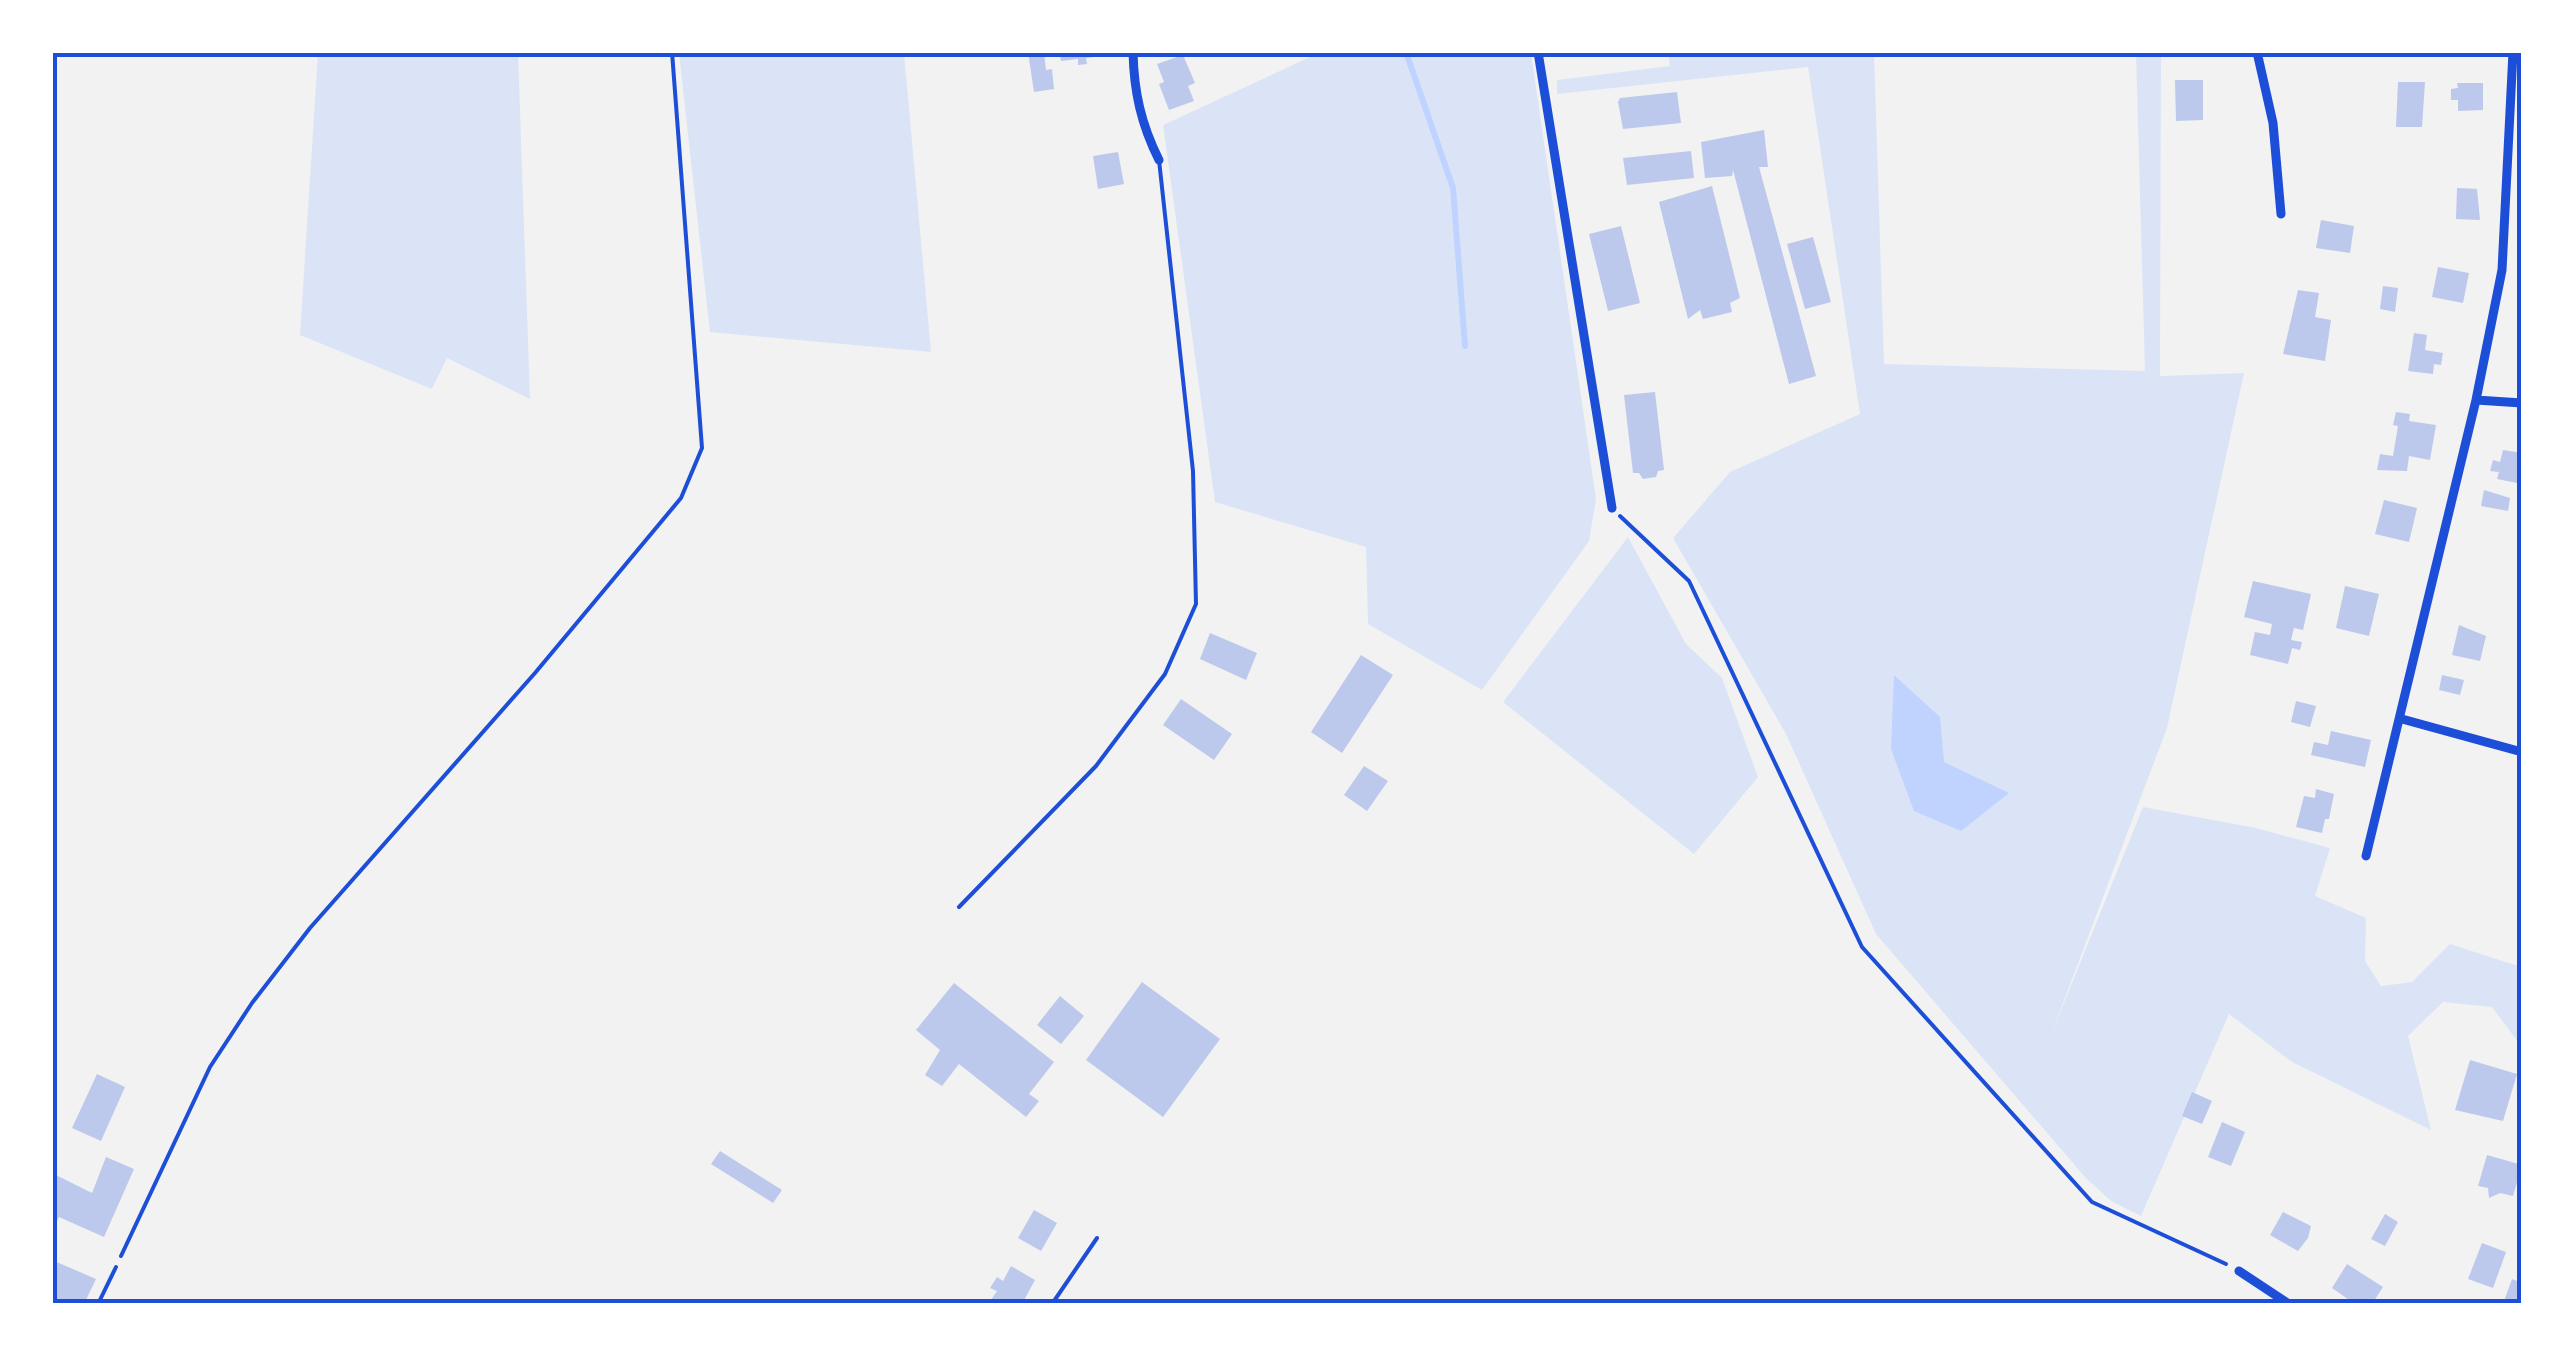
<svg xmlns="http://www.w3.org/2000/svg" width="2574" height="1356" viewBox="0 0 2574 1356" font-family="'Varela Round',sans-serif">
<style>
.green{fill:#dbe4f7}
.water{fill:#bfd3fe}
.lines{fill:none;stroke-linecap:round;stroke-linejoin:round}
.stream{stroke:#bfd3fe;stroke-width:6}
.building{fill:#bdc9ec}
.path{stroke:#1d4ed8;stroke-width:4}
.service{stroke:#1d4ed8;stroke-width:4}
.minor{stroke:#1d4ed8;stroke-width:9}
.neatline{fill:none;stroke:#1d4ed8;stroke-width:4}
</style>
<rect width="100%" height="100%" fill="#f2f2f2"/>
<path class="green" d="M1321,52L1531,53L1596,499L1589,541L1482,690L1368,624L1366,547L1215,502L1163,125Z
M318,53H518L530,399L447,358L432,389L300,335Z
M679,53H904L931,352L710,332Z
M1668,53H1874L1884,364L2145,371L2136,53H2161L2160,376L2244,373L2167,728L2051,1035L2143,807L2256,828L2330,848L2315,896L2366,918L2365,961L2381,986L2412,982L2450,944L2521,967V1046L2492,1007L2443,1002L2408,1036L2431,1130L2292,1062L2229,1014L2141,1216L2111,1201L2085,1177L1876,934L1786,734L1673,538L1730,472L1860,414L1808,67L1557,94V80L1670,66Z
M1628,537L1686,644L1722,678L1758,777L1694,854L1503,702Z"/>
<path class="water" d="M1894,675L1940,717L1944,762L2009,793L1961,831L1914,811L1891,749Z"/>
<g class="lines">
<path class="stream" d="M1406,52L1453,188L1465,346"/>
</g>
<path class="building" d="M1028,52H1044L1046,70L1052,69L1054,89L1034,92Z
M1059,52H1101L1102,56L1086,58L1087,64L1078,65V59L1061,61Z
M1183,55L1195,83L1188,86L1194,101L1169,110L1159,84L1164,82L1157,64Z
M2175,80H2203V120L2176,121Z
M2398,82H2425L2422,127H2396Z
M2457,83H2483V110L2458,111V100H2451V89L2458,88Z
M1677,92L1681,123L1623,129L1618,102L1620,98Z
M1764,130L1768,167H1759L1816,376L1789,384L1733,170L1732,176L1705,178L1701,142Z
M1691,151L1694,178L1627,185L1623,158Z
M1118,152L1124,184L1098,189L1093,156Z
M1712,186L1740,298L1730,303L1732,312L1703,319L1700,310L1688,319L1659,202Z
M2457,188L2477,189L2480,220L2456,219Z
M2321,220L2354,226L2350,253L2316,248Z
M1621,226L1640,303L1608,311L1589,234Z
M1813,237L1831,302L1805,309L1787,244Z
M2438,267L2469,273L2463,303L2432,297Z
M2383,286L2398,288L2395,312L2380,309Z
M2298,290L2319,293L2315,317L2331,320L2325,361L2283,354Z
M2414,333L2427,335L2425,350L2443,353L2441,365L2434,364L2433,374L2408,371Z
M1655,392L1664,470L1658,471L1656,477L1643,479L1639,473H1633L1624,395Z
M2396,412L2410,414L2409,421L2436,425L2430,460L2409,456L2407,471L2377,470L2380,454L2393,456L2398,426L2393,425Z
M2503,450L2522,453V484L2497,479L2499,472L2490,471L2493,460L2500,462Z
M2484,490L2510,498L2508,511L2481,506Z
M2384,500L2417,508L2409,542L2375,534Z
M2253,581L2311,594L2303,630L2294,628L2291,640L2302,642L2300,650L2292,648L2288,664L2250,655L2255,632L2270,635L2272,624L2244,617Z
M2345,586L2379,594L2369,636L2336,628Z
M2459,625L2486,636L2480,661L2452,655Z
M1210,633L1257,653L1246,680L1200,659Z
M1361,655L1393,675L1342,753L1311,732Z
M2442,675L2464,680L2460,695L2439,690Z
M1181,699L1232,734L1214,760L1163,725Z
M2296,701L2316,706L2310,727L2291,722Z
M2331,731L2371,740L2365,767L2311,755L2314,742L2328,745Z
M1364,766L1388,781L1367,811L1344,795Z
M2316,789L2334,794L2329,819H2325L2322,833L2296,827L2304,796L2315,798Z
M1142,982L1220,1039L1163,1117L1086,1060Z
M954,983L1054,1062L1029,1094L1039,1101L1026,1117L959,1064L942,1086L925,1075L940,1050L916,1030Z
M1060,996L1084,1016L1061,1044L1037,1025Z
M2470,1060L2517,1074L2503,1121L2455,1110Z
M97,1074L125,1087L101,1141L72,1128Z
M2192,1092L2212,1101L2202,1124L2182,1116Z
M2222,1122L2245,1132L2231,1166L2208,1157Z
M720,1151L782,1190L773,1203L711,1164Z
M2487,1155L2522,1165L2513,1196L2500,1193L2489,1198L2488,1188L2478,1186Z
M106,1157L134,1169L104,1237L59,1217L52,1230V1173L92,1193Z
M1034,1210L1057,1223L1041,1251L1018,1238Z
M2283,1212L2311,1226L2308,1238L2298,1251L2270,1235Z
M2385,1214L2398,1222L2385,1246L2371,1239Z
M2482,1243L2506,1252L2493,1288L2468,1279Z
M52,1260L96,1279L84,1304H52Z
M2347,1264L2383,1287L2372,1304H2355L2332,1288Z
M1011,1266L1035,1280L1022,1304H997L991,1300L997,1291L990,1288L997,1277L1003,1281Z
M2512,1279L2522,1283V1304H2503Z"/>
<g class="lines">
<path class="path" d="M1620,516L1689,581L1862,947L2092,1202L2226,1264
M98,1304L116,1267
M1052,1304L1097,1238"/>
<path class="service" d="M959,907L1096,766L1165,674L1196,604L1193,471L1159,160
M121,1256L210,1067L252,1003L310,928L535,673L681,498L702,448L672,52"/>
<path class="minor" d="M1133,52C1134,92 1141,124 1159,160
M1538,52L1612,508
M2257,52L2273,123L2281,214
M2476,400L2522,403
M2402,719L2522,752
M2366,856L2476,400L2502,270L2513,52
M2239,1271L2289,1304"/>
</g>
<rect width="2574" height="1356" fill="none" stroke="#ffffff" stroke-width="110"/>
<rect x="55" y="55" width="2464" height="1246" class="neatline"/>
</svg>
